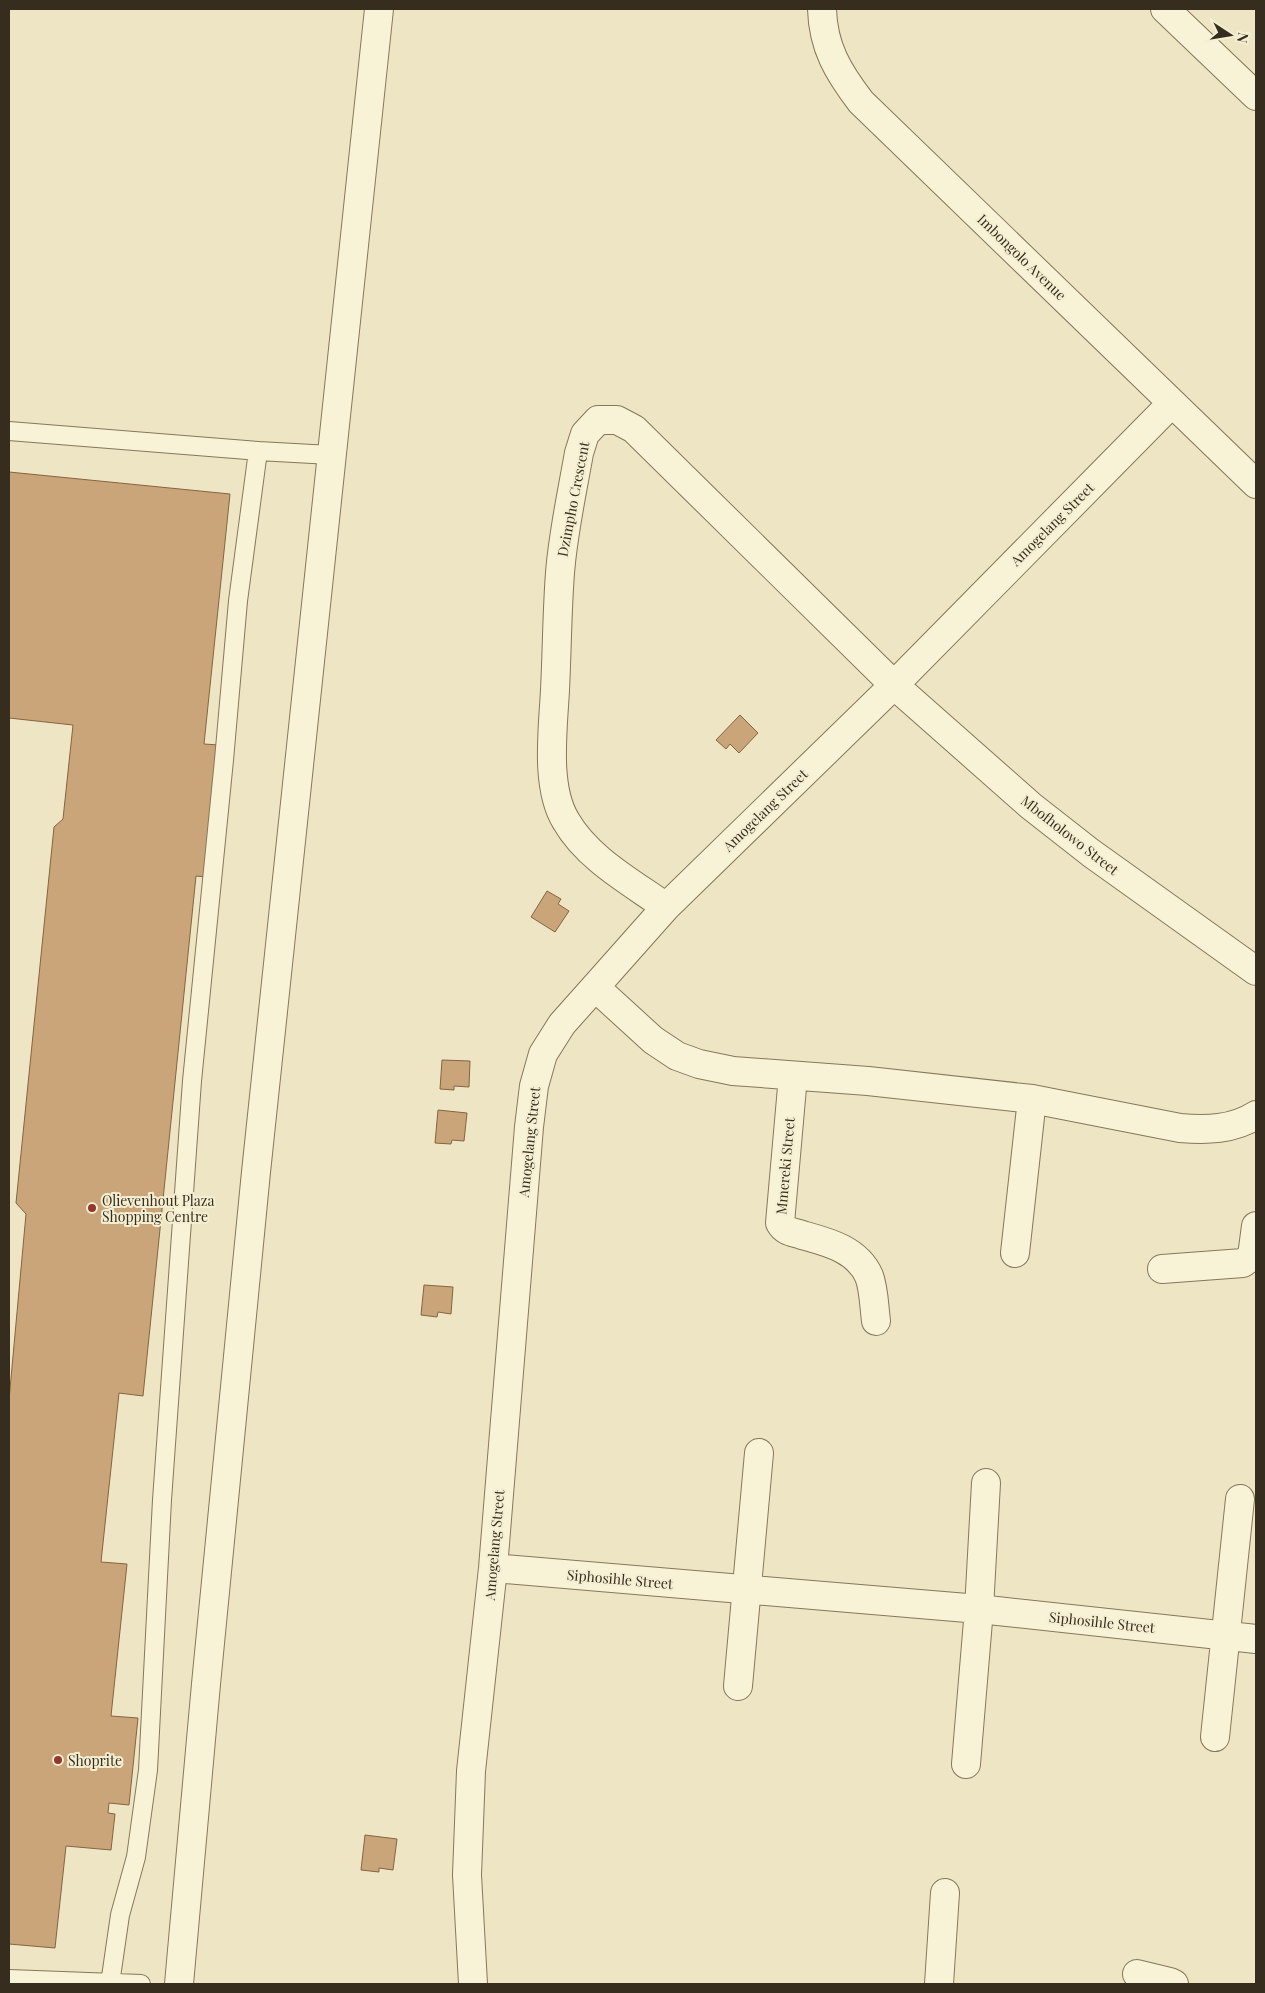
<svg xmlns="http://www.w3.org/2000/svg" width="1265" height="1993" viewBox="0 0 1265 1993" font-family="'Playfair Display',serif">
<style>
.building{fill:#caa57a;stroke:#856441}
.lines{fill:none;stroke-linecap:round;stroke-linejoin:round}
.service-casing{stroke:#86775a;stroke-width:20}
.minor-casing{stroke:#86775a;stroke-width:30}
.tertiary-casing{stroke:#86775a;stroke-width:30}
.service{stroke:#f8f2d6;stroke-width:18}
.minor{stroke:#f8f2d6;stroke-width:28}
.tertiary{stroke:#f8f2d6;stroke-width:28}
.poi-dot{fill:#93382c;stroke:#f4efd2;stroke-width:2}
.labels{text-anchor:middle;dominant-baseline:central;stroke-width:4;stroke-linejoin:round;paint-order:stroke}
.street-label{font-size:14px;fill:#372d1e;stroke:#f4efd2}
.poi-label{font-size:14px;fill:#372d1e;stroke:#f4efd2;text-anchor:start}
</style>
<rect width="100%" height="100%" fill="#ede5c3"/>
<path class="building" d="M9,472L230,494L204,744L219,745L206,877L196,876L143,1396L119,1393L101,1562L127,1564L111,1716L138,1718L129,1805L109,1803L108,1813L115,1814L111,1850L66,1846L55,1948L9,1944V1400L26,1214L16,1203L54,827L63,819L73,725L9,718Z
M740,715L758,733L739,753L730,744L726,749L716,740Z
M547,891L561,899L558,904L569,911L555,932L531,917Z
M442,1060L470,1061L469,1087L454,1086V1090L440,1089Z
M438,1110L467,1113L464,1141L452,1140L451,1144L435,1143Z
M424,1285L453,1287L451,1314L438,1312L437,1317L421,1315Z
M365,1835L397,1839L393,1870L379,1868V1872L361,1870Z"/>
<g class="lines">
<defs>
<path id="service" d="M9,431L258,451L331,455
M9,1979L141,1984
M110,1984L120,1915L136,1857L148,1770L162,1500L192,1081L224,760L238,601L258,451"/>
<path id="minor" d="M822,9C823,47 838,72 861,102L1256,484
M1165,9L1256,96
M666,907C631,882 588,859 566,821C545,787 553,729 555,690C557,651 557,612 560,573C563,533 572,493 579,453L585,434L598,420H617L634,429L894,685L1031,806L1091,853L1256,971
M595,987L653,1040L677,1056L699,1064L733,1071L868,1081L1032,1099L1180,1128C1206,1130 1233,1130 1256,1115
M793,1076L780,1223C785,1232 793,1232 802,1235C827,1242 857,1249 869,1276C874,1289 874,1306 876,1321
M1015,1253L1032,1099
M1162,1269L1243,1263L1252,1256L1256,1226
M493,1568L979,1609L1256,1639
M738,1686L759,1453
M1215,1737L1240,1499
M966,1764L979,1609L986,1483
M1137,1974L1170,1982L1174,1984
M473,1984L467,1875L471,1771L493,1568L529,1127L534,1086L543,1054L562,1024L595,987L666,907L894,685L1172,403
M939,1984L945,1893"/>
<path id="tertiary" d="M179,1984L206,1684L256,1172L379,9"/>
</defs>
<use href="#service" class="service-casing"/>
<use href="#minor" class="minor-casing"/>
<use href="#tertiary" class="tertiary-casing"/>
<use href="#service" class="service"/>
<use href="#minor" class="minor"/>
<use href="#tertiary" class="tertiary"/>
</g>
<g class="poi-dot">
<circle cx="92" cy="1208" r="5"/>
<circle cx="58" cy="1760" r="5"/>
</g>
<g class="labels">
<g class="street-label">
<text transform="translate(1022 257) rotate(44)">Imbongolo Avenue</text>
<text transform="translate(573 499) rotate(-79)">Dzimpho Crescent</text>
<text transform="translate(1052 524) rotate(-45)">Amogelang Street</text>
<text transform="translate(765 810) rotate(-44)">Amogelang Street</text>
<text transform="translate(1070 835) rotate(38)">Mbofholowo Street</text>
<text transform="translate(529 1142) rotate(-84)">Amogelang Street</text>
<text transform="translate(785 1166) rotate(-85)">Mmereki Street</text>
<text transform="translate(494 1545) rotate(-85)">Amogelang Street</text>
<text transform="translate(620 1579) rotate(5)">Siphosihle Street</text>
<text transform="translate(1102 1622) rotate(6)">Siphosihle Street</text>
</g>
<g class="poi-label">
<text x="102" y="1200">Olievenhout Plaza<tspan x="102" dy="16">Shopping Centre</tspan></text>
<text x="68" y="1760">Shoprite</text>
</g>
</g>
<rect width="1265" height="1993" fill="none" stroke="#372d1e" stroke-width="20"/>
<g transform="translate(1230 35) rotate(102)" stroke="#f4efd2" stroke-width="4" paint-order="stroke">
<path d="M0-4L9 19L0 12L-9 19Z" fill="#372d1e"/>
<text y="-8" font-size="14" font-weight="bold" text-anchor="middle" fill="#372d1e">N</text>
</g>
</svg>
